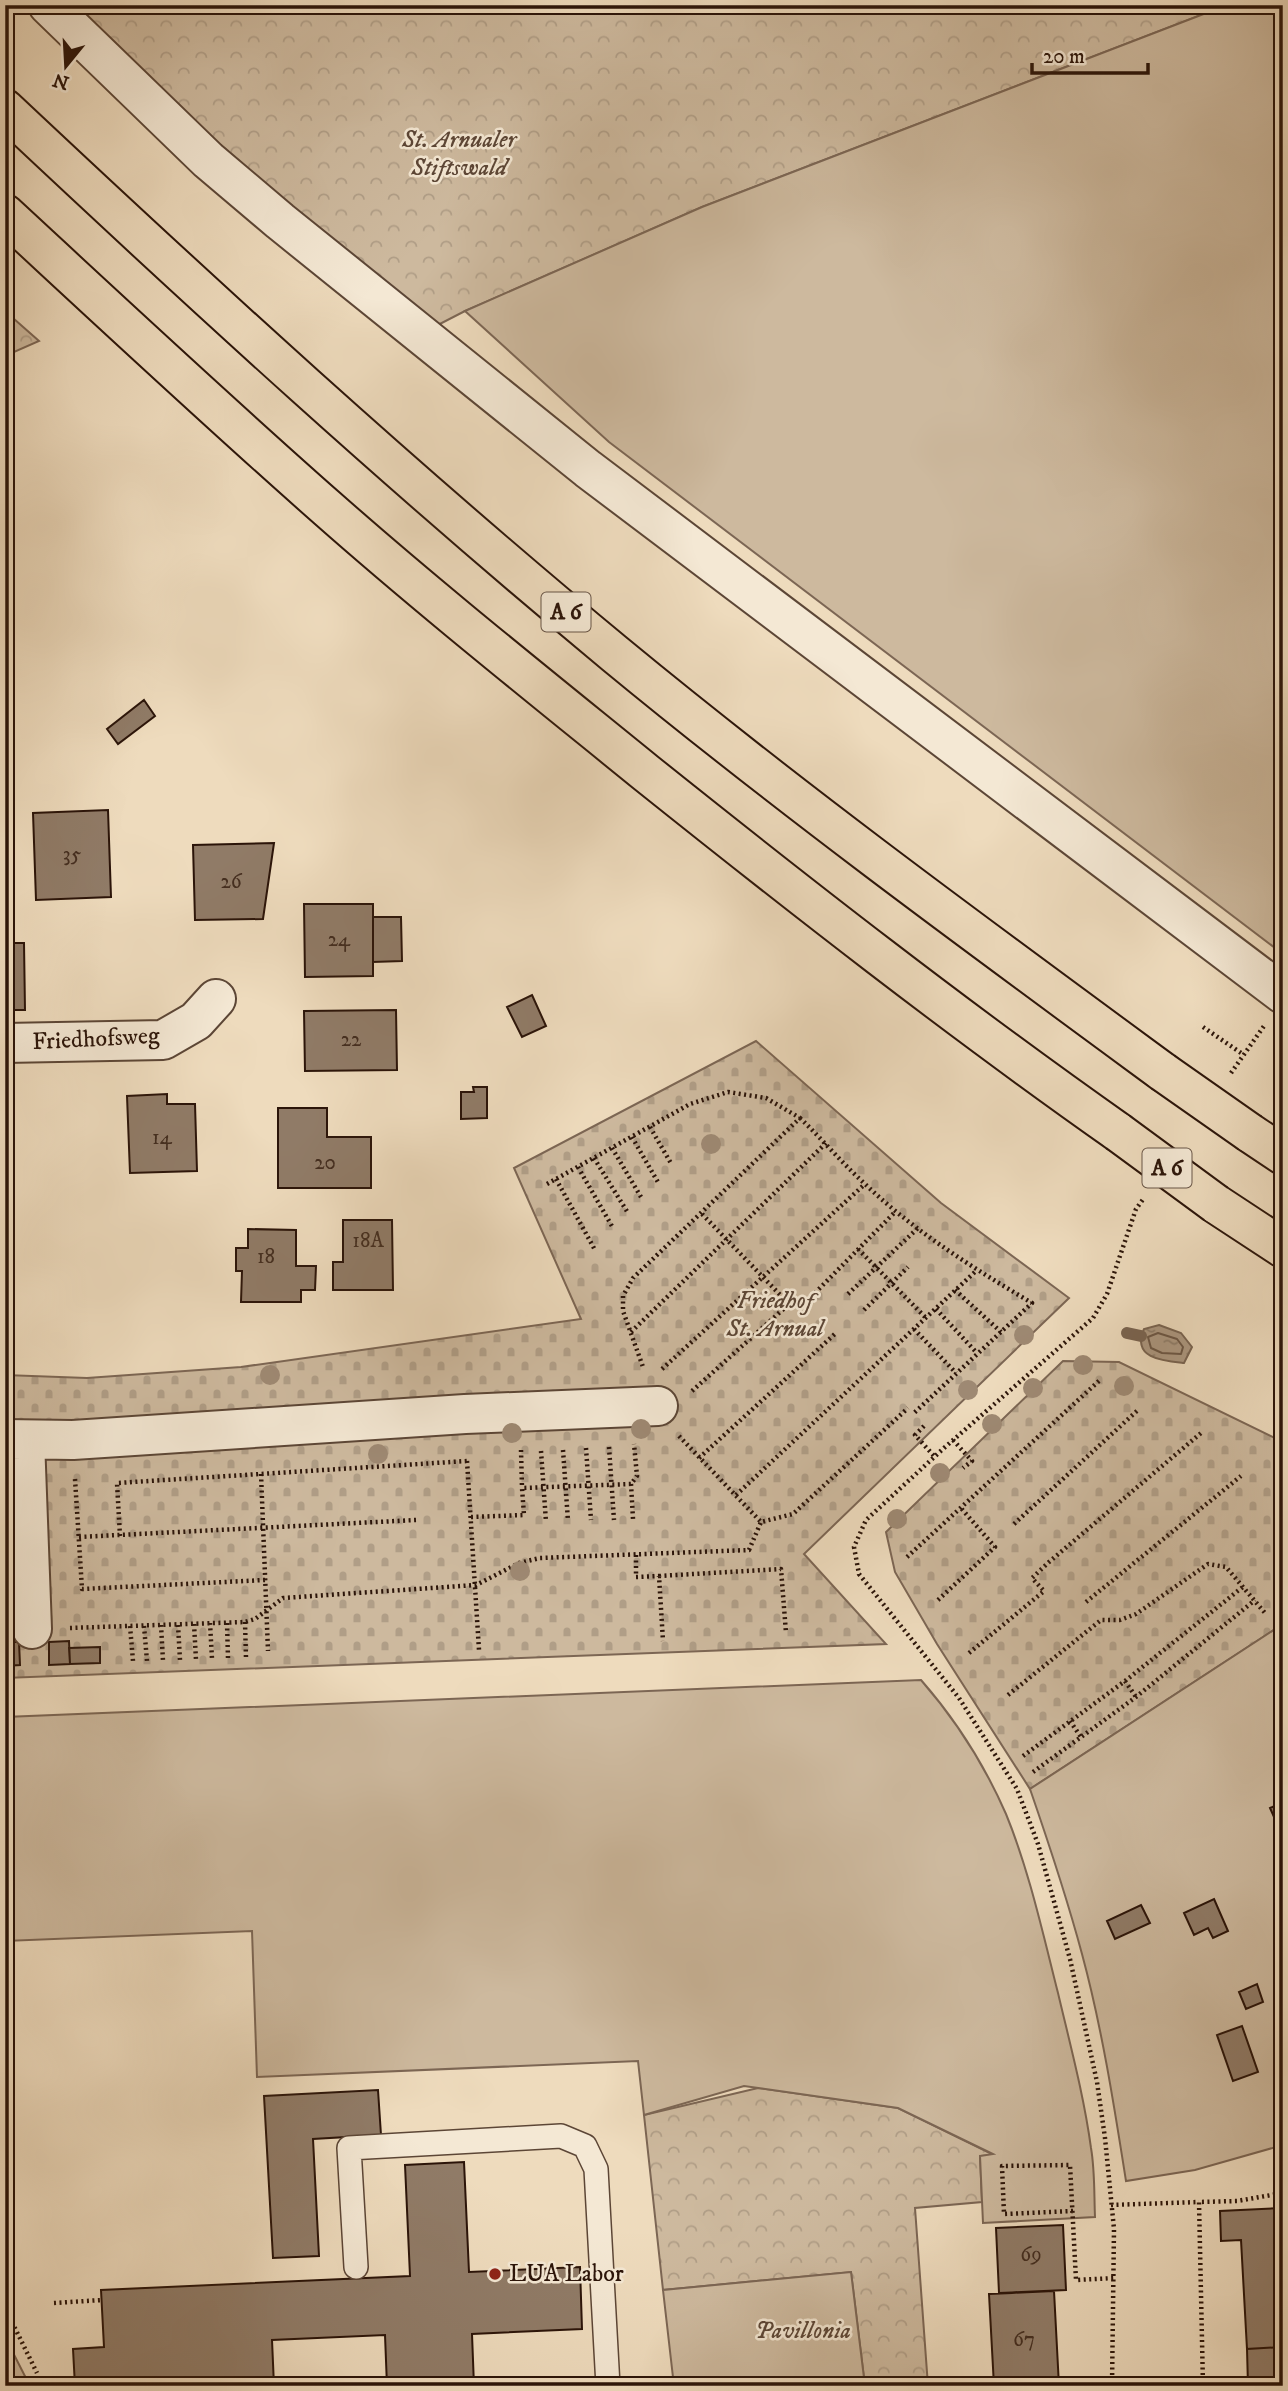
<svg xmlns="http://www.w3.org/2000/svg" width="1288" height="2391" viewBox="0 0 1288 2391" font-family="'IM FELL DW Pica',serif">
<style>
.forest{fill:url(#forest-crowns);stroke:#7c6654;stroke-width:2}
.cemetery{fill:url(#cemetery-stones);stroke:#7c6654;stroke-width:2}
.green{fill:#cdb99e;stroke:#7c6654;stroke-width:2}
.water{fill:url(#water-ripples);stroke:#786350;stroke-width:2}
.lines{fill:none;stroke-linecap:round;stroke-linejoin:round}
.shore{stroke:#6c5644;stroke-width:2}
.stream{stroke:#786350;stroke-width:12}
.building{fill:#907b67;stroke:#2b1409;stroke-width:2}
.lane-casing{stroke:#5c4636;stroke-width:26}
.street-casing{stroke:#5c4636;stroke-width:42}
.highway-casing{stroke:#2b1409;stroke-width:42}
.path{stroke:#2b1409;stroke-width:4.5;stroke-dasharray:2 3.5;stroke-linecap:butt}
.lane{stroke:#f4e8d4;stroke-width:23}
.street{stroke:#f4e8d4;stroke-width:38}
.highway{stroke:#eedbbd;stroke-width:38}
.highway-bridge-casing{stroke:#2b1409;stroke-width:42;stroke-linecap:butt}
.highway-bridge{stroke:#eedbbd;stroke-width:38}
.tree{fill:#9e8973}
.poi-dot{fill:#8f2418;stroke:#f4e8d4;stroke-width:2.5}
.labels{text-anchor:middle;dominant-baseline:central;stroke-width:5;stroke-linejoin:round;paint-order:stroke}
.number-label{font-size:21px;fill:#442e20}
.shield{fill:#f4e8d4;stroke:#675446;stroke-width:2}
.shield-label{font-size:23px;font-weight:bold;fill:#2b1409}
.park-label{font-size:24px;font-style:italic;fill:#5c4636;stroke:#f4e8d4}
.street-label{font-size:24px;fill:#2b1409;stroke:#f4e8d4}
.poi-label{font-size:24px;fill:#2b1409;stroke:#f4e8d4;text-anchor:start}
</style>
<defs>
<pattern id="forest-crowns" width="20" height="18" patternUnits="userSpaceOnUse" patternTransform="scale(1.75)"><rect width="20" height="18" fill="#cdb99e"/><path d="M2 6a3 3 0 1 1 6 0M12 15a3 3 0 1 1 6 0" fill="none" stroke="#b09e87"/></pattern>
<pattern id="cemetery-stones" width="16" height="16" patternUnits="userSpaceOnUse" patternTransform="scale(1.75)"><rect width="16" height="16" fill="#cdb99e"/><path d="M2 7V4a2 2 0 0 1 4 0v3zM10 15v-3a2 2 0 0 1 4 0v3z" fill="#b09e87"/></pattern>
<pattern id="water-ripples" width="26" height="14" patternUnits="userSpaceOnUse" patternTransform="scale(1.75)"><rect width="26" height="14" fill="#ac9780"/><path d="M2 4q2-2 4 0t4 0M15 11q2-2 4 0t4 0" fill="none" stroke="#8c7a67"/></pattern>
</defs>
<rect width="100%" height="100%" fill="#eedbbd"/>
<filter id="stains"><feTurbulence type="fractalNoise" baseFrequency=".00286" numOctaves="4"/><feColorMatrix values="0 0 0 0 .2 0 0 0 0 .09 0 0 0 0 .02 0 0 0 .5 -.17"/></filter>
<radialGradient id="worn" r=".72"><stop offset=".6" stop-color="#630" stop-opacity="0"/><stop offset="1" stop-color="#630" stop-opacity=".3"/></radialGradient>
<path class="forest" d="M71,5H1227L702,207L465,311L434,327L204,131Z
M5,311L39,341L5,356Z
M758,2088L898,2108L994,2155L980,2156L982,2202L915,2208L928,2386H865L851,2272L663,2290L644,2115Z"/>
<path class="cemetery" d="M756,1041L941,1203L1069,1298L804,1554L886,1644L5,1678V1375L87,1378L241,1367L581,1319L514,1168Z
M1063,1361L1119,1362L1283,1442V1624L1030,1789L937,1644L895,1572L886,1532Z"/>
<path class="green" d="M1227,5H1283V954L609,442L465,311L702,207Z
M1283,1624V2145L1195,2170L1126,2181C1114,2105 1102,2028 1082,1954C1067,1898 1049,1844 1030,1789Z
M921,1680C956,1720 985,1766 1006,1814C1029,1870 1043,1934 1058,1993C1070,2044 1084,2096 1091,2148C1095,2171 1094,2194 1095,2217L983,2223L980,2156L993,2154L898,2108L744,2086L644,2115L638,2061L257,2077L252,1931L5,1941V1717Z
M851,2272L865,2386H674L663,2290Z
M5,2337L30,2386H5Z"/>
<path class="water" d="M1159,1325L1181,1333L1192,1347L1184,1363C1164,1361 1131,1359 1144,1329Z"/>
<g class="lines">
<path class="shore" d="M1158,1333L1177,1339L1183,1347L1181,1354L1162,1353L1151,1348L1148,1337Z"/>
<path class="stream" d="M1127,1333L1141,1336"/>
</g>
<path class="building" d="M144,700L155,716L118,744L107,729Z
M108,810L111,897L36,900L33,813Z
M274,843L263,919L195,920L193,845Z
M304,904H373V976L305,977Z
M373,917H401L402,961L373,962Z
M5,943H24L25,1010H13L5,1018Z
M532,995L546,1026L522,1037L507,1007Z
M396,1010L397,1070L305,1071L304,1011Z
M473,1087H487V1118L461,1119V1092H474Z
M167,1094V1104H195L197,1171L130,1173L127,1096Z
M278,1108H327V1137H371V1188H278Z
M343,1220H392L393,1290H333V1262H343Z
M248,1229L296,1230V1266H316L315,1290H301V1302H241L242,1271H236V1248H248Z
M5,1566H17L18,1583H5Z
M5,1628H19V1642H5Z
M69,1641L70,1664L49,1665V1642Z
M5,1642H19L20,1665L5,1666Z
M100,1647V1663L70,1664L69,1648Z
M1283,1802V1837L1270,1808Z
M1214,1899L1228,1931L1213,1938L1208,1928L1194,1935L1184,1913Z
M1141,1905L1150,1923L1115,1939L1107,1921Z
M1257,1984L1263,2002L1246,2009L1239,1992Z
M1242,2026L1258,2072L1233,2081L1217,2035Z
M378,2090L381,2135L313,2139L319,2256L273,2258L264,2096Z
M464,2162L469,2272L580,2267L582,2329L472,2334L474,2386H387L385,2335L272,2340L274,2386H75L73,2349L104,2347L101,2290L410,2276L405,2165Z
M1283,2208V2347L1247,2349L1241,2240L1221,2241L1220,2211Z
M1063,2225L1066,2290L999,2293L996,2228Z
M1054,2291L1059,2386H994L989,2294Z
M1283,2347V2386H1248L1247,2349Z"/>
<g class="lines">
<defs>
<path id="lane" d="M356,2267L349,2148L561,2136L585,2146L596,2169L608,2386"/>
<path id="street" d="M48,5L208,160L280,221L588,469L1283,994
M5,1043L163,1040L196,1021L216,999
M5,1439L73,1440L465,1414L658,1406
M25,1440L32,1629"/>
<path id="highway" d="M5,109C204,296 405,480 615,654C792,800 978,936 1163,1072
M5,214C112,313 218,412 327,508C430,599 538,685 645,772C800,896 956,1018 1118,1132
M1250,1133L1283,1155
M1216,1204L1283,1248"/>
</defs>
<use href="#lane" class="lane-casing"/>
<use href="#street" class="street-casing"/>
<use href="#highway" class="highway-casing"/>
<path class="path" d="M1203,1027L1244,1055
M1231,1073L1264,1026
M800,1118C822,1139 842,1163 865,1184C914,1231 973,1268 1032,1303L913,1414
M650,1127L672,1165
M632,1137L659,1184
M612,1148L641,1197
M594,1158L628,1213
M578,1167L613,1228
M556,1179L595,1250
M547,1184L690,1104L728,1092L766,1098L800,1118L633,1278L623,1296V1311L643,1367
M702,1214L789,1304
M858,1249L926,1318
M955,1290L1001,1332
M848,1294L918,1228
M936,1309L977,1353
M864,1310L908,1267
M914,1329L956,1373
M631,1332L826,1143
M662,1369L865,1184
M692,1391L789,1304L808,1300L896,1211
M924,1426L915,1435L935,1457
M679,1436L761,1522L793,1514L908,1408
M953,1440L972,1461L963,1468
M609,1447L614,1520
M586,1448L591,1520
M521,1450L522,1488
M563,1450L568,1521
M541,1451L546,1522
M699,1458L837,1332
M467,1461L479,1650
M261,1474L268,1651
M75,1479L82,1589L265,1580
M631,1484L633,1519
M736,1495L977,1270
M471,1517L524,1515L522,1488L631,1484L637,1476L634,1444
M1014,1524L1139,1409
M120,1536L117,1483L467,1461
M79,1537L416,1520
M636,1555V1577L659,1576L663,1641
M907,1557L1100,1380
M659,1576L781,1569L786,1633
M938,1600L995,1547L960,1507
M1086,1602L1241,1476
M245,1622L246,1658
M210,1623L212,1659
M227,1623L228,1658
M194,1624L196,1660
M161,1625L163,1661
M178,1625L180,1660
M130,1626L133,1661
M144,1626L147,1661
M70,1628L245,1622L255,1619L283,1598L476,1585L519,1563L540,1558L749,1550L761,1522
M969,1653L1044,1591L1032,1578L1049,1562L1201,1433
M1125,1681L1136,1697
M1008,1695L1101,1620H1120L1136,1614L1208,1564L1226,1567L1265,1613
M1070,1721L1081,1737
M1023,1756L1125,1681L1244,1586
M1033,1772L1136,1697L1255,1600
M1111,2205L1199,2202
M1073,2211L1004,2214L1002,2166L1070,2165L1076,2280L1115,2278
M54,2303L102,2300
M5,2314L11,2320L37,2373
M752,2382L753,2386
M1112,2386L1114,2229L1105,2138L1097,2082L1070,1959L1038,1844L1017,1789L959,1698L859,1574L854,1547L866,1520L944,1448L1093,1318L1107,1294L1136,1209L1144,1198
M1203,2386L1199,2202L1237,2201L1283,2193"/>
<use href="#lane" class="lane"/>
<use href="#street" class="street"/>
<use href="#highway" class="highway"/>
<defs>
<path id="highway-bridge" d="M1163,1072L1250,1133
M1118,1132L1216,1204"/>
</defs>
<use href="#highway-bridge" class="highway-bridge-casing"/>
<use href="#highway-bridge" class="highway-bridge"/>
</g>
<g class="tree">
<circle cx="711" cy="1144" r="10"/>
<circle cx="1024" cy="1335" r="10"/>
<circle cx="1083" cy="1365" r="10"/>
<circle cx="270" cy="1375" r="10"/>
<circle cx="1124" cy="1386" r="10"/>
<circle cx="1033" cy="1388" r="10"/>
<circle cx="968" cy="1390" r="10"/>
<circle cx="992" cy="1424" r="10"/>
<circle cx="641" cy="1429" r="10"/>
<circle cx="512" cy="1433" r="10"/>
<circle cx="378" cy="1454" r="10"/>
<circle cx="940" cy="1473" r="10"/>
<circle cx="897" cy="1519" r="10"/>
<circle cx="520" cy="1571" r="10"/>
</g>
<circle class="poi-dot" cx="495" cy="2274" r="7"/>
<g class="labels">
<g class="number-label">
<text x="72" y="855">35</text>
<text x="231" y="882">26</text>
<text x="339" y="940">24</text>
<text x="351" y="1040">22</text>
<text x="162" y="1138">14</text>
<text x="325" y="1163">20</text>
<text x="368" y="1241">18A</text>
<text x="266" y="1257">18</text>
<text x="1031" y="2255">69</text>
<text x="1024" y="2340">67</text>
</g>
<g class="shield">
<rect x="541.5" y="592.5" width="49" height="39" rx="5"/>
<rect x="1142.5" y="1148.5" width="49" height="39" rx="5"/>
</g>
<g class="shield-label">
<text x="566" y="612">A 6</text>
<text x="1167" y="1168">A 6</text>
</g>
<g class="park-label">
<text x="459" y="140">St. Arnualer<tspan x="459" dy="28">Stiftswald</tspan></text>
<text x="775" y="1301">Friedhof<tspan x="775" dy="28">St. Arnual</tspan></text>
<text x="803" y="2331">Pavillonia</text>
</g>
<g class="street-label">
<text transform="translate(96 1039) rotate(-3)">Friedhofsweg</text>
</g>
<g class="poi-label">
<text x="509" y="2274">LUA Labor</text>
</g>
</g>
<rect width="1288" height="2391" fill="none" stroke="#eedbbd" stroke-width="28"/>
<rect x="7" y="7" width="1274" height="2377" fill="none" stroke="#2b1409" stroke-width="3.5"/>
<rect x="14" y="14" width="1260" height="2363" fill="none" stroke="#2b1409" stroke-width="2"/>
<g transform="translate(66 66) rotate(198)" stroke="#f4e8d4" stroke-width="5" paint-order="stroke">
<path d="M0-5L12 26L0 18L-12 26Z" fill="#2b1409"/>
<text y="-10" font-size="19" font-weight="bold" text-anchor="middle" fill="#2b1409">N</text>
</g>
<path d="M1032 63v10h116v-10" fill="none" stroke="#2b1409" stroke-width="3.5"/>
<text x="1043" y="63" font-size="21" fill="#2b1409" stroke="#f4e8d4" stroke-width="5" paint-order="stroke">20 m</text>
<rect width="100%" height="100%" filter="url(#stains)"/>
<rect width="100%" height="100%" fill="url(#worn)"/>
</svg>
